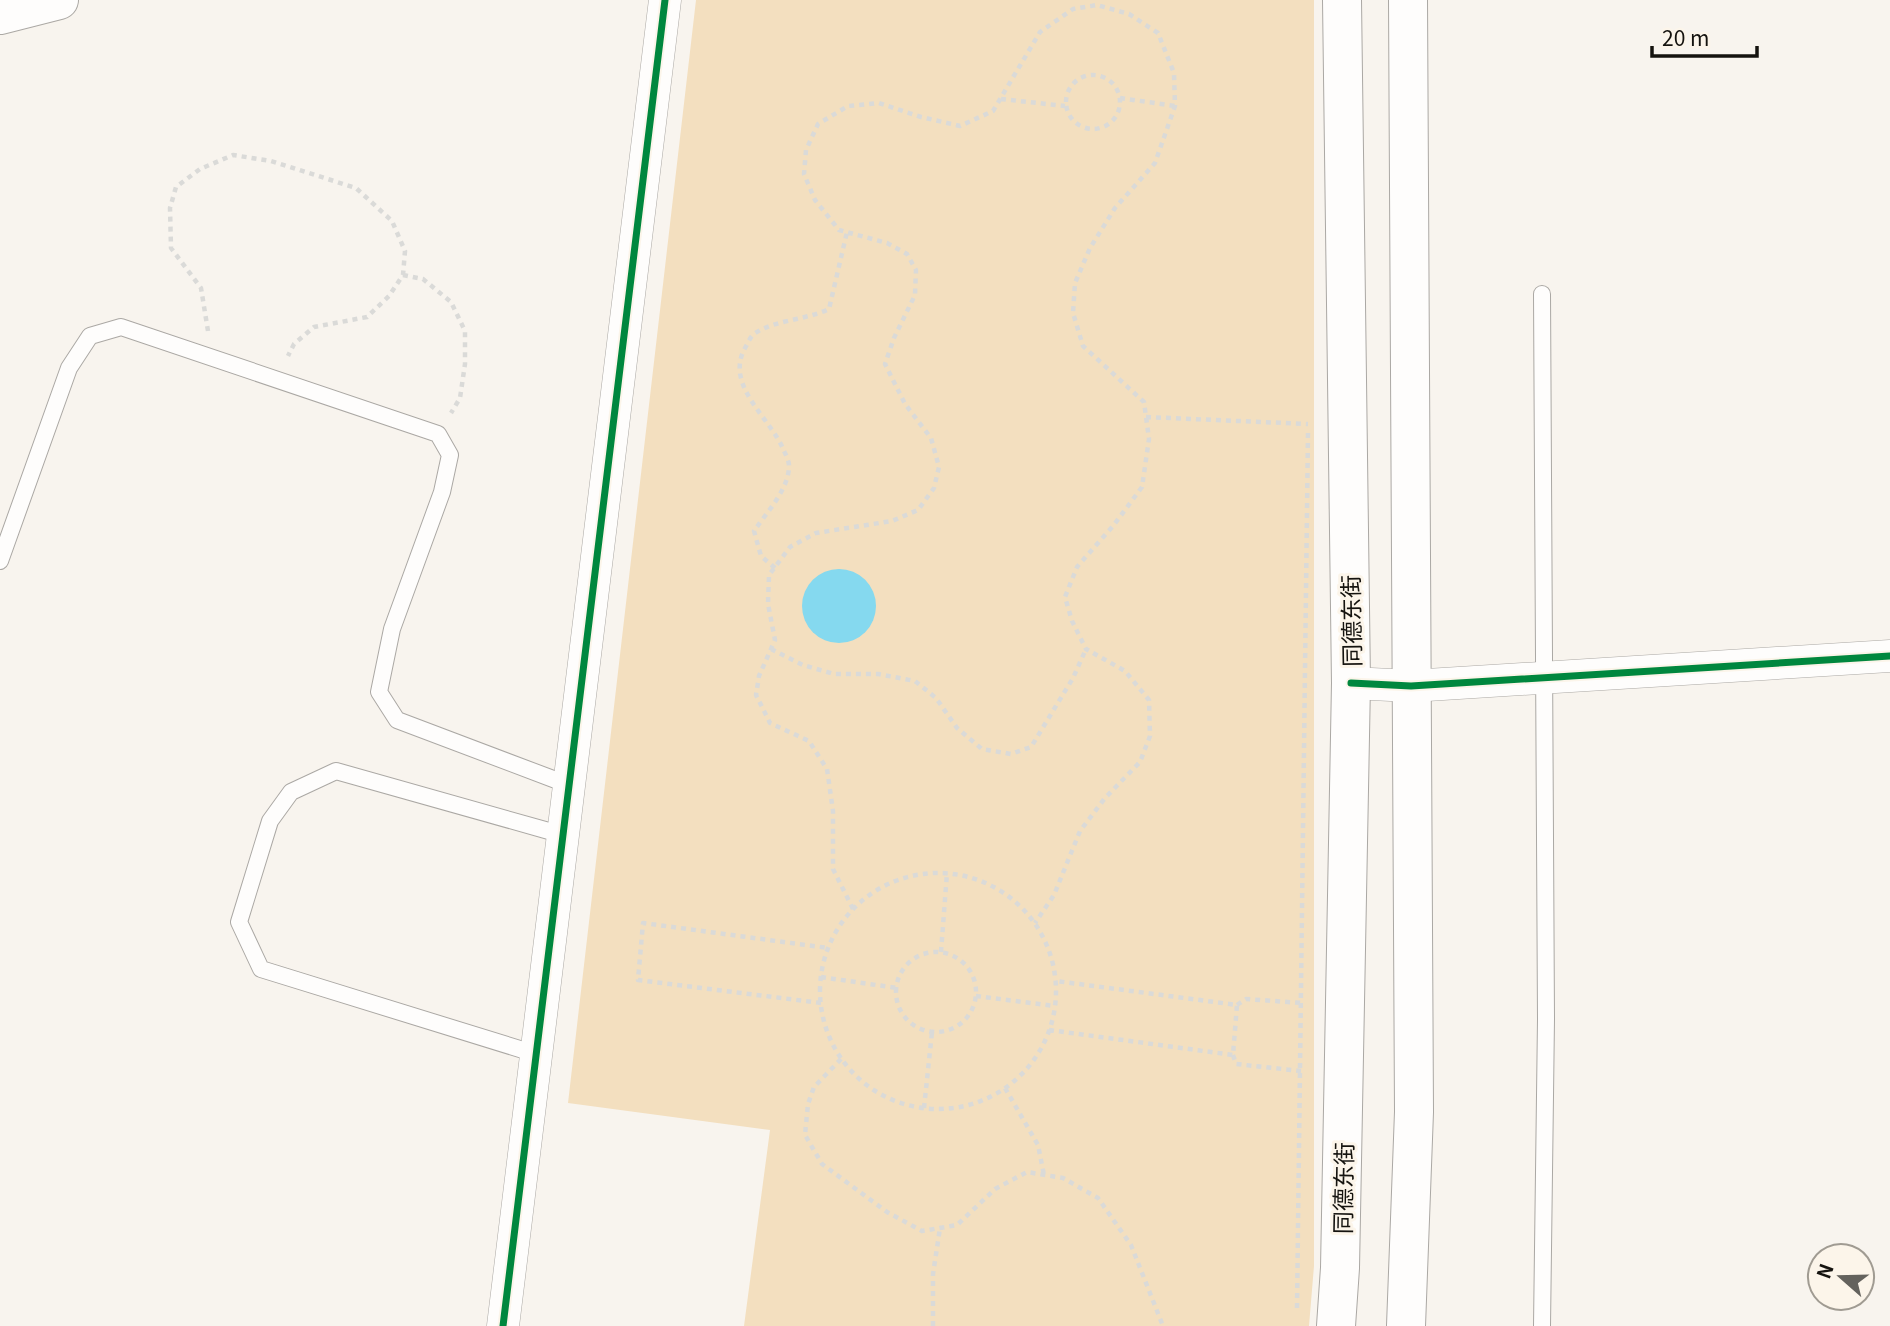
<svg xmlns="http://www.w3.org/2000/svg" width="1890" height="1326" viewBox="0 0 1890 1326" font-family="Georgia,'Noto Sans SC',serif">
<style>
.green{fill:#f3dfbf}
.water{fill:#85d9ef}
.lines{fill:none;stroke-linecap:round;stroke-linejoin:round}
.service-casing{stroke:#aba8a4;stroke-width:18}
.minor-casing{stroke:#aba8a4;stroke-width:33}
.secondary-casing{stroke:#aba8a4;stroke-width:40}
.path{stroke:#dadad8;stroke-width:4.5;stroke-dasharray:5 5;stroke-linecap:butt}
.service{stroke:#fefdfc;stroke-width:16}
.minor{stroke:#fefdfc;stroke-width:32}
.secondary{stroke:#fefdfc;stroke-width:38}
.cycleway-casing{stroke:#fcf5ea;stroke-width:11}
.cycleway{stroke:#00873e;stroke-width:7}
.labels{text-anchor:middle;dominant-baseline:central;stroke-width:6;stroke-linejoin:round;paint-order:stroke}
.street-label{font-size:23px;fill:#15130f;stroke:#fcf5ea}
</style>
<rect width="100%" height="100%" fill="#f8f4ee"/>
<path class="green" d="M696,0H1314V1266L1309,1326H744L770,1130L568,1103Z"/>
<path class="water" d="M802 606a37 37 0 1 1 74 0a37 37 0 1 1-74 0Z"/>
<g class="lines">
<defs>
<path id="service" d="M1542,294L1546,1019L1542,1326
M0,561L69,368L90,336L121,327L438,434L450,455L442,492L392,629L379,692L397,720L569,785
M536,1054L261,969L239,922L270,821L291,792L336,771L563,835"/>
<path id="minor" d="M1351,683L1411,686L1890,656
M503,1326L665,0"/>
<path id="secondary" d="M0,15L59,0
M1336,1326L1340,1268L1351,683L1342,0
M1406,1326L1414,1112L1408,0"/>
</defs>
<use href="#service" class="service-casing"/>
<use href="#minor" class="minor-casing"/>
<use href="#secondary" class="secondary-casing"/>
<path class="path" d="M1066 102a27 27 0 1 1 54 0a27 27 0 1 1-54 0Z
M1120,98L1175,106
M1001,99L1065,106
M403,275L423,279L451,302L465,331V364L460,398L451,413
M208,331L201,288L171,248L170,208L176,187L200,169L233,155L271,161L356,188L392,221L405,251L403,275L389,296L367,317L314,327L294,344L288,356
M1146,417L1308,424
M775,568L761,556L754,531C767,512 789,489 789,466C789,461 786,455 784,451C771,418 724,386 745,348C748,343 750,337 754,334C773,320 806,320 829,309L847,232
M771,649L803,665L834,674H878L915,681L936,698L957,728L982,749L1011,754L1031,747L1073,678L1086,649
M820 991a118 118 0 1 1 236 0a118 118 0 1 1-236 0Z
M853,909L833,869V811L827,769L809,741L770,723L756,695L759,676L775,640L768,604L769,575L790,547L816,533L892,521L918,510L934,488L939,467L931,438L905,404L885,364L894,338L915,295L916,270L907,254L887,243L839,230L815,200L804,174L806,150L818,124L848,106L879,103L921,117L960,126L993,111L1040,32L1073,9L1097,5L1129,14L1158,33L1174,73L1175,106L1155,163L1115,208L1090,248L1075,283L1073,313L1083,346L1144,402L1149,439L1142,487L1113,526L1077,567L1065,597L1072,621L1086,649L1125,671L1149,700L1150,736L1140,762L1105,798L1080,831L1054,895L1035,923
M941,952L947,873
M896 992a40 40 0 1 1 80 0a40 40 0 1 1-80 0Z
M821,977L897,988
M976,996L1055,1006
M821,1003L638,980L643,923L828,948
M1237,1005L1246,999L1302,1003
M1049,1030L1233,1055L1237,1005L1056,981
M1233,1055L1236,1064L1301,1071
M841,1059L814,1087L808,1104L805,1135L822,1164L887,1212L922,1231L957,1225L995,1189L1027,1172L1063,1178L1098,1198L1131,1245L1163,1326
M1005,1088L1038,1145L1044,1175
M924,1108L932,1032
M1297,1308L1308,431
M933,1326V1274L940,1228"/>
<use href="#service" class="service"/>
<use href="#minor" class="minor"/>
<use href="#secondary" class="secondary"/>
<defs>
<path id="cycleway" d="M1351,683L1411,686L1890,656
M503,1326L665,0"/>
</defs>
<use href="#cycleway" class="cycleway-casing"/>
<use href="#cycleway" class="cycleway"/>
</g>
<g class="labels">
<g class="street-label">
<text transform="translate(1350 621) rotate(-91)">同德东街</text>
<text transform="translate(1342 1188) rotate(-89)">同德东街</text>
</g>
</g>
<g transform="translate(1841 1277) rotate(290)"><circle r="33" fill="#fcf5ea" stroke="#a09b92" stroke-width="2"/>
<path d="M0-5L12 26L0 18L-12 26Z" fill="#64625d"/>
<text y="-10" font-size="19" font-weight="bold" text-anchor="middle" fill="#15130f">N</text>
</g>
<path d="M1652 46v10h105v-10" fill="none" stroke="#15130f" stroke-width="3.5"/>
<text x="1662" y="46" font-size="21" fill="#15130f" stroke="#fcf5ea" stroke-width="5" paint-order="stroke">20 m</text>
</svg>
